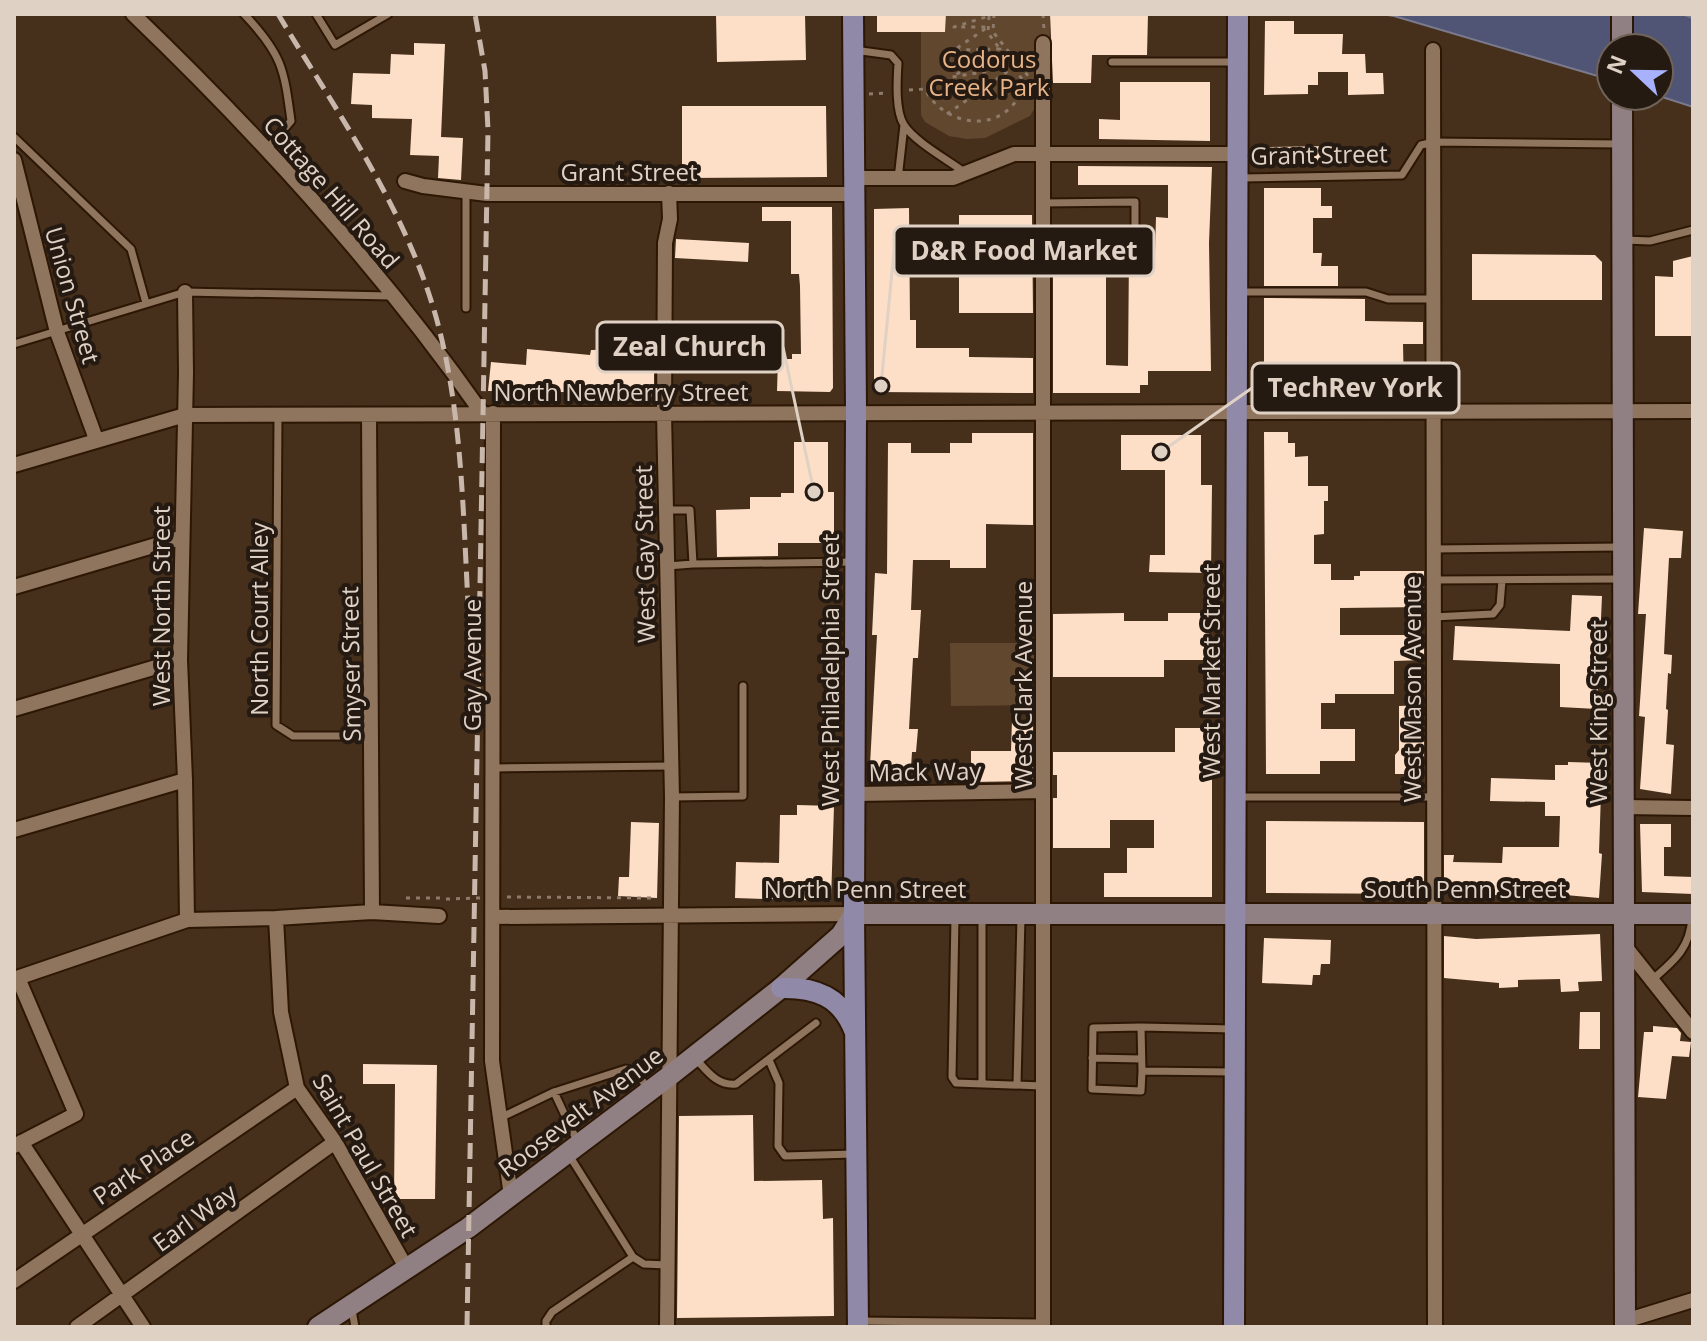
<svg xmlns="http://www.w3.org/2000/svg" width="1707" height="1341" viewBox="0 0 1707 1341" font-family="'Open Sans',sans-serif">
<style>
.green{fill:#62472f}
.water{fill:#505475;stroke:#7b7a8d;stroke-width:2}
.building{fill:#fddfc7}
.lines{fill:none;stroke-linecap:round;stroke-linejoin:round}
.lane-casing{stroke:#2c1704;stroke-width:11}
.street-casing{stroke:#2c1704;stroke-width:18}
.secondary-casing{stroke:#2c1704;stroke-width:24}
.primary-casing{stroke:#2c1704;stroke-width:24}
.path{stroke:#8d7a6a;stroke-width:3;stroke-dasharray:4 6;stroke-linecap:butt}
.lane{stroke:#8f745e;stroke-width:7}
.street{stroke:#8f745e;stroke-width:14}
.secondary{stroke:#907f83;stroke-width:20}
.primary{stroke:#908aa8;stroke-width:20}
.rail{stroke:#c8b7aa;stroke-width:5;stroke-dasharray:16 8;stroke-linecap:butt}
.path-bridge{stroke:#8d7a6a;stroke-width:3;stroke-dasharray:4 6;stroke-linecap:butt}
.labels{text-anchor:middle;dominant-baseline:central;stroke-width:8;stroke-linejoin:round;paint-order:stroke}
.park-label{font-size:24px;fill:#e8b488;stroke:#251a12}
.street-label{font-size:24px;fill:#e0d1c5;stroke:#251a12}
.leader{fill:none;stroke:#e0d1c5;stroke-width:3}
.callout-dot{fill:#e0d1c5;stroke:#251a12;stroke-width:3}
.callout{fill:#251a12;stroke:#e0d1c5;stroke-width:3}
.callout-label{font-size:26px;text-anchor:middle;font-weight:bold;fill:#e0d1c5}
</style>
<rect width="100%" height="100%" fill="#46301c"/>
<path class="green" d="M946,14H1050L1049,83L1030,116L985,138L967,139L949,136L925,122L921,115V32H945Z
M950,643H1035L1036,705L951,706Z"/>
<path class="water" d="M1381,14H1682L1693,18V107L1659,96V48H1611V80L1394,16Z"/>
<path class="building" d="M716,14H805L806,60L717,62Z
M877,14H946L945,32H877Z
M1050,14H1148L1147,55H1092L1091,83H1053Z
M1265,21H1294V34H1343L1342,54H1365L1366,73H1383L1384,94L1348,95V72H1318V85H1308V94L1264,95Z
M414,43L445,44L441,137L463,138L461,180L438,178L439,156L410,155L412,119L372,118V105L351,104L353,73L390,74L391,54L414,55Z
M1120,82H1210V141L1099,139V119L1120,120Z
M682,106H826L827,177L682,178Z
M1336,146V163L1265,164L1264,147Z
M1078,166L1212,167L1209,243L1211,371H1148V385H1140V393H1053V258H1079V264H1106V365L1128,366L1129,253H1155L1156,217L1168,218V185H1078Z
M1264,188H1321V206H1332V218H1313V253H1322L1321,266H1338V286H1264Z
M762,207H832L833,388L830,392L777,391L778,359H792V354H801L800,286L799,274H791V221H762Z
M909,208L910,320H916V348H969V357L1033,358V393L874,392V209Z
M959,215H1032L1033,313H959Z
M676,239L749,243L748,262L675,258Z
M1472,254L1595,255L1602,262V300H1472Z
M1693,256V336H1655V276L1673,277V261Z
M1264,298L1365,299V321L1423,322V344H1403L1404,392H1385V369L1354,368V391L1256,392L1267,380L1260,374L1264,369Z
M527,349L590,355L591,350L654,349V397L629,396V393L488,391L491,362L526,365Z
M1264,432H1288V443H1295V457L1308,456V486H1328V501H1324V534L1314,535V564H1331V580H1354V576H1360V571H1424V607L1340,608V635H1424V660L1394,661V694H1335V703H1321V729H1355V761H1320V774H1266Z
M972,433H1033V525L986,524V568H950V560H913L911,610H921L918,658H913L909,729H918L916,752H912L910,783L869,784L877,635H872L875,573L887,574L888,443H911V453H950V443H972Z
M1121,435H1201V485H1212L1211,573L1149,572L1150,555H1165V470H1121Z
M794,442H828V492H834V543H778V556L717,557L716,510L750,509V497H781V493H794Z
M1644,528L1683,531L1681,558H1669L1665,632L1664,654L1672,655L1671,674L1668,673L1666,709L1668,710L1666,744L1674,745L1671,794L1640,789L1645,717L1639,716L1646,614H1638Z
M1572,595L1602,596L1597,709L1560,707V664L1453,660L1455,626L1570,631Z
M1124,613V621H1168V613H1209V660H1164V677H1053V614Z
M1424,705V774H1395V755L1399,750V706Z
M1012,720H1033V781L971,782V751H1011Z
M1175,728H1212V897H1104V873H1127V848H1154V820H1110V848H1053V798H1057V775H1053V752H1175Z
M1568,762L1602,763L1599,853L1602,854L1599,898L1532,892V896L1444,894V855H1454L1453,862L1502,863L1503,847H1559L1560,816H1545V802L1490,801L1491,778L1555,780V765H1568Z
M797,805L834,806L831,901L735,898L736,862L779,863L780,815H797Z
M1266,821L1424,822V894L1266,893Z
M631,822L659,823L657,898L618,896L619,877H629Z
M1640,824H1671V847H1664V876L1693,877V894L1642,892Z
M1600,934L1602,981L1578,982L1579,991L1561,992L1560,979L1518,980V987L1499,988V983L1444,978V936L1476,939Z
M1264,938L1331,940L1330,964H1321L1320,975H1313L1312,985L1262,983Z
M1580,1012H1600V1049H1579Z
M1653,1026L1677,1028L1681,1033L1680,1041L1691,1042L1689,1057L1672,1056L1666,1099L1638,1097L1644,1032H1653Z
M363,1064L437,1065L435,1199H394L395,1084H363Z
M753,1115L754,1181L822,1180L823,1219L833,1218L834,1316L677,1318L679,1116Z"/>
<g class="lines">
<defs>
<path id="lane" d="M244,14C282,54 284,68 291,121L267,149
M316,14L335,45L388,14
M854,50L891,55L898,63C897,80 895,111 904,125C915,142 948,160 964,172
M1112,62H1235
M14,137L131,249L146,303
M1241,178L1402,175L1421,145L1434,142L1620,144
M898,179L904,125
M1042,203L1135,202V239L1043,238
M1625,240L1650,241L1693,230
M1238,292H1366L1388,299H1434
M466,308V191
M14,344L185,292L391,296
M278,415L276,725L293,736H373
M666,510H690L693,564L854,562
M1433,549L1621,547
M667,566L693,564
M1433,580L1621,579
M1433,617L1493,614L1500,605L1502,580
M493,768L671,766
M672,797L743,796V686
M1239,797H1433
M955,917L952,1077L956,1083L1043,1086
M1653,979C1675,960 1690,948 1692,917
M1141,1027L1093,1028L1092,1089L1141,1091L1142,1071
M1233,1029L1141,1027L1142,1071L1233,1072
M695,1058C707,1071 717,1086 736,1084L816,1023
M1092,1058L1141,1059
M769,1060L779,1083L778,1146L785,1156L854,1154
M982,1084V918
M1017,1085L1021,916
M554,1092L578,1143
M500,1118L554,1092L626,1069L637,1072L647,1088
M569,1155L633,1257L644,1264L667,1265
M352,1310L355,1327
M860,1321L1043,1323
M546,1327V1321L552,1312L633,1257"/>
<path id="street" d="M133,14C260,136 381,269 482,413
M1433,50L1435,1327
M14,160L57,332L96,439
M855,178H953L1014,154H1236
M405,181L423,186L487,194H854
M185,292L186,373L180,660L185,780L187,920
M493,413L492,1061L511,1196
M369,415L372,912
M14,465L185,415L1693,411
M14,587L180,538
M14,709L180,660
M855,794L1043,791
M1624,807L1693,808
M14,830L185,780
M493,917L854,914
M276,918L281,1012L297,1088L335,1142L407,1269
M1624,945L1693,1032
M14,979L187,920L276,918L372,912L439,916
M21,1142L143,1327
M14,1146L76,1114L18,978
M14,1281L297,1088
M1625,1321L1693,1300
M77,1327L335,1142
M667,1327L672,797L664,413L665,243L670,219L669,193
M1043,1327V43"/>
<path id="secondary" d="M1622,14V48
M1622,96L1625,1327
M318,1327L468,1228L668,1077L781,988L841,935L854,914H1693"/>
<path id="primary" d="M853,14L856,412L854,914L858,1327
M781,988C816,987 841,997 854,1030
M1234,1327L1238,14"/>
</defs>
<use href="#lane" class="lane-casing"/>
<use href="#street" class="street-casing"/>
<use href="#secondary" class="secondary-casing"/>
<use href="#primary" class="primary-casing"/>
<path class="path" d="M994,14L993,32L1029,77
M1024,14H1030
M1043,14L1044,30
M989,16L988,33L1025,83
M909,90L925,89C940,120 986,134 1012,106C1020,98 1021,86 1030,80
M869,94L886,93
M947,114L1014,67L952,77L1000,49L954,50L988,27H954L989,16V14
M507,897L655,898
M406,898H442V902"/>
<use href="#lane" class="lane"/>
<use href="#street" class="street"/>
<use href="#secondary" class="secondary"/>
<use href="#primary" class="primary"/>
<path class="rail" d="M278,14C339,116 411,215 440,332C462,421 463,512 468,603
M467,1327L488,130L485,71L475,14"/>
<path class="path-bridge" d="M446,899L480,898"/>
</g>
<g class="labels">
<g class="park-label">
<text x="989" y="58">Codorus<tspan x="989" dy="28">Creek Park</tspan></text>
</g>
<g class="street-label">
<text transform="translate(1319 154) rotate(-1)">Grant Street</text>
<text x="629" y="171">Grant Street</text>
<text transform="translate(332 192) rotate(49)">Cottage Hill Road</text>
<text transform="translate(73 295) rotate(74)">Union Street</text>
<text x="621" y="391">North Newberry Street</text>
<text transform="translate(644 554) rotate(-91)">West Gay Street</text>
<text transform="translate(160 606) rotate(-90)">West North Street</text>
<text transform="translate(258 619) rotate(-90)">North Court Alley</text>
<text transform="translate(350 664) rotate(-91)">Smyser Street</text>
<text transform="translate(471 665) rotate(-90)">Gay Avenue</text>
<text transform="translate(829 670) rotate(-90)">West Philadelphia Street</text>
<text transform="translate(1210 671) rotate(-90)">West Market Street</text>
<text transform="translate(1022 685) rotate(-90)">West Clark Avenue</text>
<text transform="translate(1411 689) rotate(-90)">West Mason Avenue</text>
<text transform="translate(1597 712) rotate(-90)">West King Street</text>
<text transform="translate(925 771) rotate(-1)">Mack Way</text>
<text x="865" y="888">North Penn Street</text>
<text x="1465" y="888">South Penn Street</text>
<text transform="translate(580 1111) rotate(-37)">Roosevelt Avenue</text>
<text transform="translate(366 1155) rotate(60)">Saint Paul Street</text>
<text transform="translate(143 1166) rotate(-34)">Park Place</text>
<text transform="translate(194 1217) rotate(-36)">Earl Way</text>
</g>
</g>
<path class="leader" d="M881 386L894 251M814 492L783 347M1161 452L1252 388"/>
<g class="callout-dot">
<circle cx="881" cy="386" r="8"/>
<circle cx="814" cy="492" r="8"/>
<circle cx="1161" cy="452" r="8"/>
</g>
<g class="callout">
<rect x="894" y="226" width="260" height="50" rx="8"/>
<rect x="597" y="322" width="186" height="50" rx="8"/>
<rect x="1252" y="363" width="207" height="50" rx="8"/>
</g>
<g class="callout-label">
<text x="1024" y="260">D&amp;R Food Market</text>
<text x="690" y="356">Zeal Church</text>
<text x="1355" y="397">TechRev York</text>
</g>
<rect width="1707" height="1341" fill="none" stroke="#e0d1c5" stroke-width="32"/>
<g transform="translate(1635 72) rotate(292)"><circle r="38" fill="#251a12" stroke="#70635a" stroke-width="2"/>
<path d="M0-6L14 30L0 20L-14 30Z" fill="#a7b1fc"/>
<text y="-12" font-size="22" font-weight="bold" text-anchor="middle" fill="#e0d1c5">N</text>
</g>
</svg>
